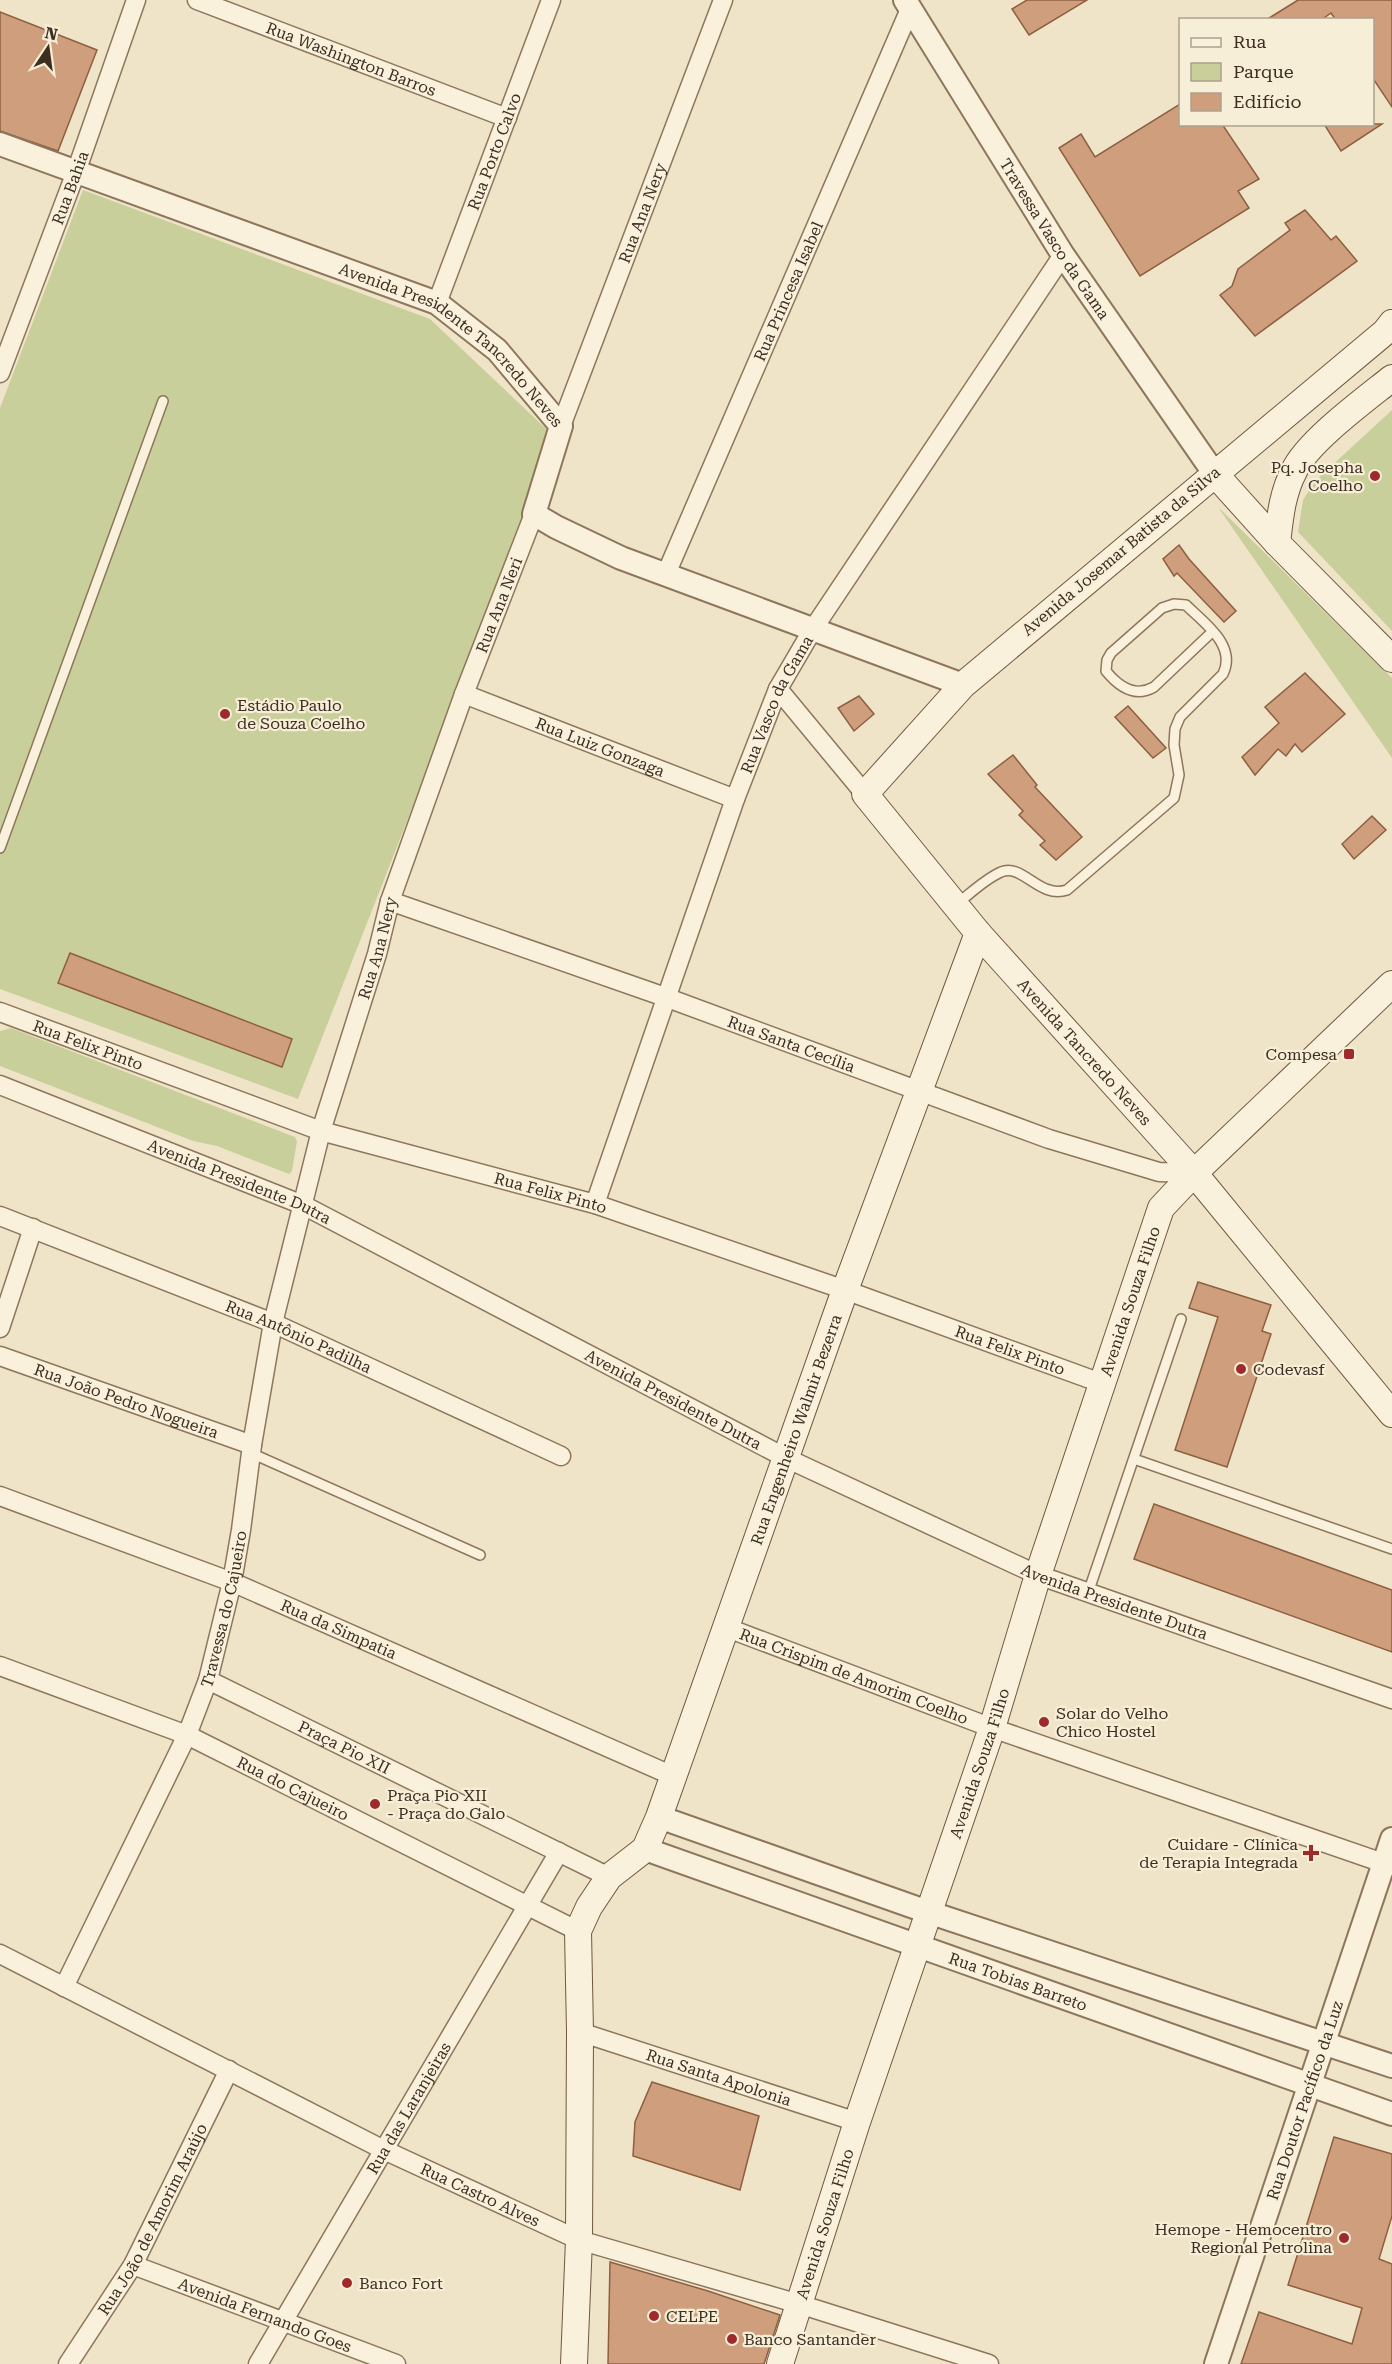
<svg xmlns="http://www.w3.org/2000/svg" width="1392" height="2364" viewBox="0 0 1392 2364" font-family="'Roboto Serif',serif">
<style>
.green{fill:#c9cf9b}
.building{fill:#cf9f7d;stroke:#8d5f41;stroke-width:1.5}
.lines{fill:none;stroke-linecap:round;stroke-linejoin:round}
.service-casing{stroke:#8d765c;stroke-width:12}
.minor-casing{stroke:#8d765c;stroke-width:21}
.tertiary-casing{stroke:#8d765c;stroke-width:26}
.secondary-casing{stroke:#6f573f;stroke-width:28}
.service{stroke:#faf1dc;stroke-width:9}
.minor{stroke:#faf1dc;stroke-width:18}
.tertiary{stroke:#faf1dc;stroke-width:22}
.secondary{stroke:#faf1dc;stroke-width:26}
.poi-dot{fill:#9e2a2b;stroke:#f7eed8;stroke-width:2}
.labels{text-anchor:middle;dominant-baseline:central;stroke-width:4.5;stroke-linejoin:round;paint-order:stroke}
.street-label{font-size:16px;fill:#3d2e20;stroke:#f7eed8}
.poi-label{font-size:16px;fill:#3d2e20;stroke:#f7eed8;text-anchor:start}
</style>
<rect width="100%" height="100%" fill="#f0e4c8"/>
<path class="green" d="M83,190L430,319L557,439L298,1099L0,989V408Z
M1392,410V631L1298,532L1303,500L1315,481Z
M1218,507L1392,678V758Z
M11,1028L295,1137L297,1141L292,1171L289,1174L217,1146L193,1141L0,1066V1031Z"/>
<path class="building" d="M1027,0H1087L1029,35L1012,9Z
M1298,0H1392V107L1372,77V20H1336L1331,13L1321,20H1266Z
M0,12L97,50L58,151L0,131Z
M1180,104V124H1222L1259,179L1238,191L1249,208L1140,276L1059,148L1081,134L1095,157Z
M1324,124H1382L1341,151Z
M1305,210L1331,240L1336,236L1357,261L1255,336L1220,295L1232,286L1238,269L1290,230L1285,223Z
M1179,545L1189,559L1236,611L1224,622L1177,573L1174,576L1163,559Z
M1305,673L1345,714L1302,752L1295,744L1286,756L1278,749L1255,775L1242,757L1279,723L1265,707Z
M859,696L874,714L854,731L838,708Z
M1128,706L1166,748L1153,758L1115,717Z
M1013,755L1037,785L1035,787L1082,837L1056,860L1040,845L1045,841L1019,815L1023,811L988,774Z
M1372,816L1386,830L1354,859L1342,844Z
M70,953L292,1039L282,1067L58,983Z
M1198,1282L1271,1305L1262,1331L1271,1334L1227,1467L1175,1450L1218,1317L1189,1308Z
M1154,1504L1392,1590V1652L1134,1559Z
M652,2082L759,2116L740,2190L633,2156L635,2122Z
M1334,2137L1392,2154V2216L1379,2259L1392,2264V2364H1241L1259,2312L1352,2344L1362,2308L1288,2285Z
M610,2262L708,2291L780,2315L764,2364H608Z"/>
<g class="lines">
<defs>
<path id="service" d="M0,848L163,401
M958,903C971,893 985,879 1001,872C1023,863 1039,899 1067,890L1174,798L1179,775L1174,745L1175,729L1180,717L1223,674C1237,645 1204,623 1186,605L1174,604L1162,608L1111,653L1107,660L1106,671C1119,687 1135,698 1154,687L1212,632
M251,1453L480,1555
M1134,1459L1392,1549
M1088,1593L1181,1319"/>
<g id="minor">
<path id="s1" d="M197,0L507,118"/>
<path id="s2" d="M437,303L551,0"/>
<path id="s3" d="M0,373L76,172L136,0"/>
<path id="s4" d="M561,426L723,0"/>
<path id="s5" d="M666,574L910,9"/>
<path d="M778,689L865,794"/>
<path id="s6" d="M464,694L735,799"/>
<path id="s7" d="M390,901L665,997L1049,1139L1159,1172L1194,1173"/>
<path id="s8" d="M0,1012L321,1131L595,1204L845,1290L1101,1383"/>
<path id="s9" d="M0,1085L303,1205L786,1458L1038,1575L1392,1699"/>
<path id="s10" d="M595,1204L735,799L778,689L813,629L1063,255"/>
<path id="s11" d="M0,1216L273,1323L561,1456"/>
<path d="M0,1328L33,1228"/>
<path id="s12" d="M0,1356L252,1445"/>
<path id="s13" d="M0,1496L232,1582L673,1776"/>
<path id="s14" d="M725,1627L992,1728L1392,1866"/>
<path id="s15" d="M0,1666L187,1735L578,1931"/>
<path id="s16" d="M208,1680L609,1877"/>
<path id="s17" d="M0,1954L384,2150L579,2240L799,2304L989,2364"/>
<path id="s18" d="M64,1987L187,1735L208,1680L232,1582L241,1530L252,1445L273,1323L321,1131L377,954L390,901L464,694L534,514"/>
<path id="s19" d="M580,2032L857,2122"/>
<path id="s20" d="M133,2265L396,2364"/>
<path id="s21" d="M68,2364L133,2265L229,2070"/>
<path id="s22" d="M258,2364L559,1852"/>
</g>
<g id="tertiary">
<path id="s23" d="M905,0L1063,255L1214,473"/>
<path id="s24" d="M0,144L437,303L497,350L561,426L534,514L556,527L621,558L963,685"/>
<path d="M659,1817L928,1912L1392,2066"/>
<path id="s25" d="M645,1849L1392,2114"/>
<path id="s26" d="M1216,2364L1392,1839"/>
</g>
<g id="secondary">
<path id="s27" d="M1392,323L1385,332L963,685L865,794L978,933L1194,1173L1392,1414"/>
<path d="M1214,473L1277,543L1392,659"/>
<path d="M1277,543C1280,518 1282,494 1294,471C1307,442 1366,399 1392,378"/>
<path id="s28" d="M574,2364L579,2240L580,2032L578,1931L589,1907L609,1877L645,1849L659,1817L845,1290L978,933"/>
<path id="s29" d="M780,2364L857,2122L992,1728L1038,1575L1161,1208L1194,1173L1392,984"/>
</g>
</defs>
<use href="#service" class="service-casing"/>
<use href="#minor" class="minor-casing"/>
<use href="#tertiary" class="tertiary-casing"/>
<use href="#secondary" class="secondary-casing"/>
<use href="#service" class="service"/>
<use href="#minor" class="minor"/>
<use href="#tertiary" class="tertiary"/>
<use href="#secondary" class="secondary"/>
</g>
<g class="poi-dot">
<circle cx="1375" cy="476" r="6"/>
<circle cx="225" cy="714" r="6"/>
<rect x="1343" y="1048" width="12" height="12" rx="3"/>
<circle cx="1241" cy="1369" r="6"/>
<circle cx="1044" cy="1722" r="6"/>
<circle cx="375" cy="1804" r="6"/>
<path d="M1308 1844h6v6h6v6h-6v6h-6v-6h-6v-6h6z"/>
<circle cx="1344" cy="2238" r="6"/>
<circle cx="347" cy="2283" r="6"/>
<circle cx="654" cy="2316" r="6"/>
<circle cx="732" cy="2339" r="6"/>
</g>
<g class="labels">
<g class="street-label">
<text stroke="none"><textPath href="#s1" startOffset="165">Rua Washington Barros</textPath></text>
<text stroke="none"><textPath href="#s2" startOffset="162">Rua Porto Calvo</textPath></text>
<text stroke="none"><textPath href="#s3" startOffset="198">Rua Bahia</textPath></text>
<text stroke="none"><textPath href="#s4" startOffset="228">Rua Ana Nery</textPath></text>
<text stroke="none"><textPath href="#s23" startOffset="282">Travessa Vasco da Gama</textPath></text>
<text stroke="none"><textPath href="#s5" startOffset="308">Rua Princesa Isabel</textPath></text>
<text stroke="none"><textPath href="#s24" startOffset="500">Avenida Presidente Tancredo Neves</textPath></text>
<text transform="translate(1121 551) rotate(-40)">Avenida Josemar Batista da Silva</text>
<text stroke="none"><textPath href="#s18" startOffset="1456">Rua Ana Neri</textPath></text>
<text stroke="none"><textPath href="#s10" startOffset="532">Rua Vasco da Gama</textPath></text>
<text stroke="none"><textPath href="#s6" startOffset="146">Rua Luiz Gonzaga</textPath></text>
<text stroke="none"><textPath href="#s18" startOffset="1092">Rua Ana Nery</textPath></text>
<text stroke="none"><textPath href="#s7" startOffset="426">Rua Santa Cecília</textPath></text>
<text stroke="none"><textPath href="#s8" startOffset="94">Rua Felix Pinto</textPath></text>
<text stroke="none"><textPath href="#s27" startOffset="1047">Avenida Tancredo Neves</textPath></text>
<text stroke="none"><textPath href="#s9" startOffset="258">Avenida Presidente Dutra</textPath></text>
<text stroke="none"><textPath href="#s8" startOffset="580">Rua Felix Pinto</textPath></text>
<text stroke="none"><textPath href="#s29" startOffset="1119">Avenida Souza Filho</textPath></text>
<text stroke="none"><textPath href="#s11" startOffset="322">Rua Antônio Padilha</textPath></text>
<text stroke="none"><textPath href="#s8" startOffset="1066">Rua Felix Pinto</textPath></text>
<text stroke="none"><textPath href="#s9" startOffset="744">Avenida Presidente Dutra</textPath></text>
<text stroke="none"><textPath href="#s12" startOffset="134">Rua João Pedro Nogueira</textPath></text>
<text stroke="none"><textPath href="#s28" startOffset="987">Rua Engenheiro Walmir Bezerra</textPath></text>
<text stroke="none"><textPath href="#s9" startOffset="1230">Avenida Presidente Dutra</textPath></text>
<text stroke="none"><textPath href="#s18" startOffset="412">Travessa do Cajueiro</textPath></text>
<text stroke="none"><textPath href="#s13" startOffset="364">Rua da Simpatia</textPath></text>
<text stroke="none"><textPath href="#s14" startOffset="138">Rua Crispim de Amorim Coelho</textPath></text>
<text stroke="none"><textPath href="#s16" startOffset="152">Praça Pio XII</textPath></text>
<text stroke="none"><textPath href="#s29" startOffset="633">Avenida Souza Filho</textPath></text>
<text stroke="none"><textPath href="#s15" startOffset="318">Rua do Cajueiro</textPath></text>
<text stroke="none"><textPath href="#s25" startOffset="396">Rua Tobias Barreto</textPath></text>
<text stroke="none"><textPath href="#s19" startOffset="146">Rua Santa Apolonia</textPath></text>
<text stroke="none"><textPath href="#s26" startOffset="278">Rua Doutor Pacífico da Luz</textPath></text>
<text stroke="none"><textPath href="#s22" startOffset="297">Rua das Laranjeiras</textPath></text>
<text stroke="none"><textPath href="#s17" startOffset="537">Rua Castro Alves</textPath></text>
<text stroke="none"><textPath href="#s21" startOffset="168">Rua João de Amorim Araújo</textPath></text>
<text stroke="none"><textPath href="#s29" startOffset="147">Avenida Souza Filho</textPath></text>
<text stroke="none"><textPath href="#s20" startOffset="141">Avenida Fernando Goes</textPath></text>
</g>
<g class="poi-label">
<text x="1363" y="467" text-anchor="end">Pq. Josepha<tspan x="1363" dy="18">Coelho</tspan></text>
<text x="237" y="705">Estádio Paulo<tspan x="237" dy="18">de Souza Coelho</tspan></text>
<text x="1337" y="1054" text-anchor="end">Compesa</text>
<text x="1253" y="1369">Codevasf</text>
<text x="1056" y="1713">Solar do Velho<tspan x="1056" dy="18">Chico Hostel</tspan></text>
<text x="387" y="1795">Praça Pio XII<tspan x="387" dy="18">- Praça do Galo</tspan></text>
<text x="1298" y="1844" text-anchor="end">Cuidare - Clínica<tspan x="1298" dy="18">de Terapia Integrada</tspan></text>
<text x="1332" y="2229" text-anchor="end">Hemope - Hemocentro<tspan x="1332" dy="18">Regional Petrolina</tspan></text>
<text x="359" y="2283">Banco Fort</text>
<text x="666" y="2316">CELPE</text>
<text x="744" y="2339">Banco Santander</text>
</g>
</g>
<rect x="1179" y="18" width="195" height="108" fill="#f7eed8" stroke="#ada18e" stroke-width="1.5"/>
<rect x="1191" y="38" width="30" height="9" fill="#faf1dc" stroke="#ada18e" stroke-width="1.5"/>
<text x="1233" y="48" font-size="18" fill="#3d2e20">Rua</text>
<rect x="1191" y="63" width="30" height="18" fill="#c9cf9b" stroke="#ada18e" stroke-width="1.5"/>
<text x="1233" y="78" font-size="18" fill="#3d2e20">Parque</text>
<rect x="1191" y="93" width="30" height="18" fill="#cf9f7d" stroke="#ada18e" stroke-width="1.5"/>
<text x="1233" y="108" font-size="18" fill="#3d2e20">Edifício</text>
<g transform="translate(48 48) rotate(13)" stroke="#f7eed8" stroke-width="4.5" paint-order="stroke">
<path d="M0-4.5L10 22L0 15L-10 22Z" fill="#3d2e20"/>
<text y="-9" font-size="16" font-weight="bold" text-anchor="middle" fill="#3d2e20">N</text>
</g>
</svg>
